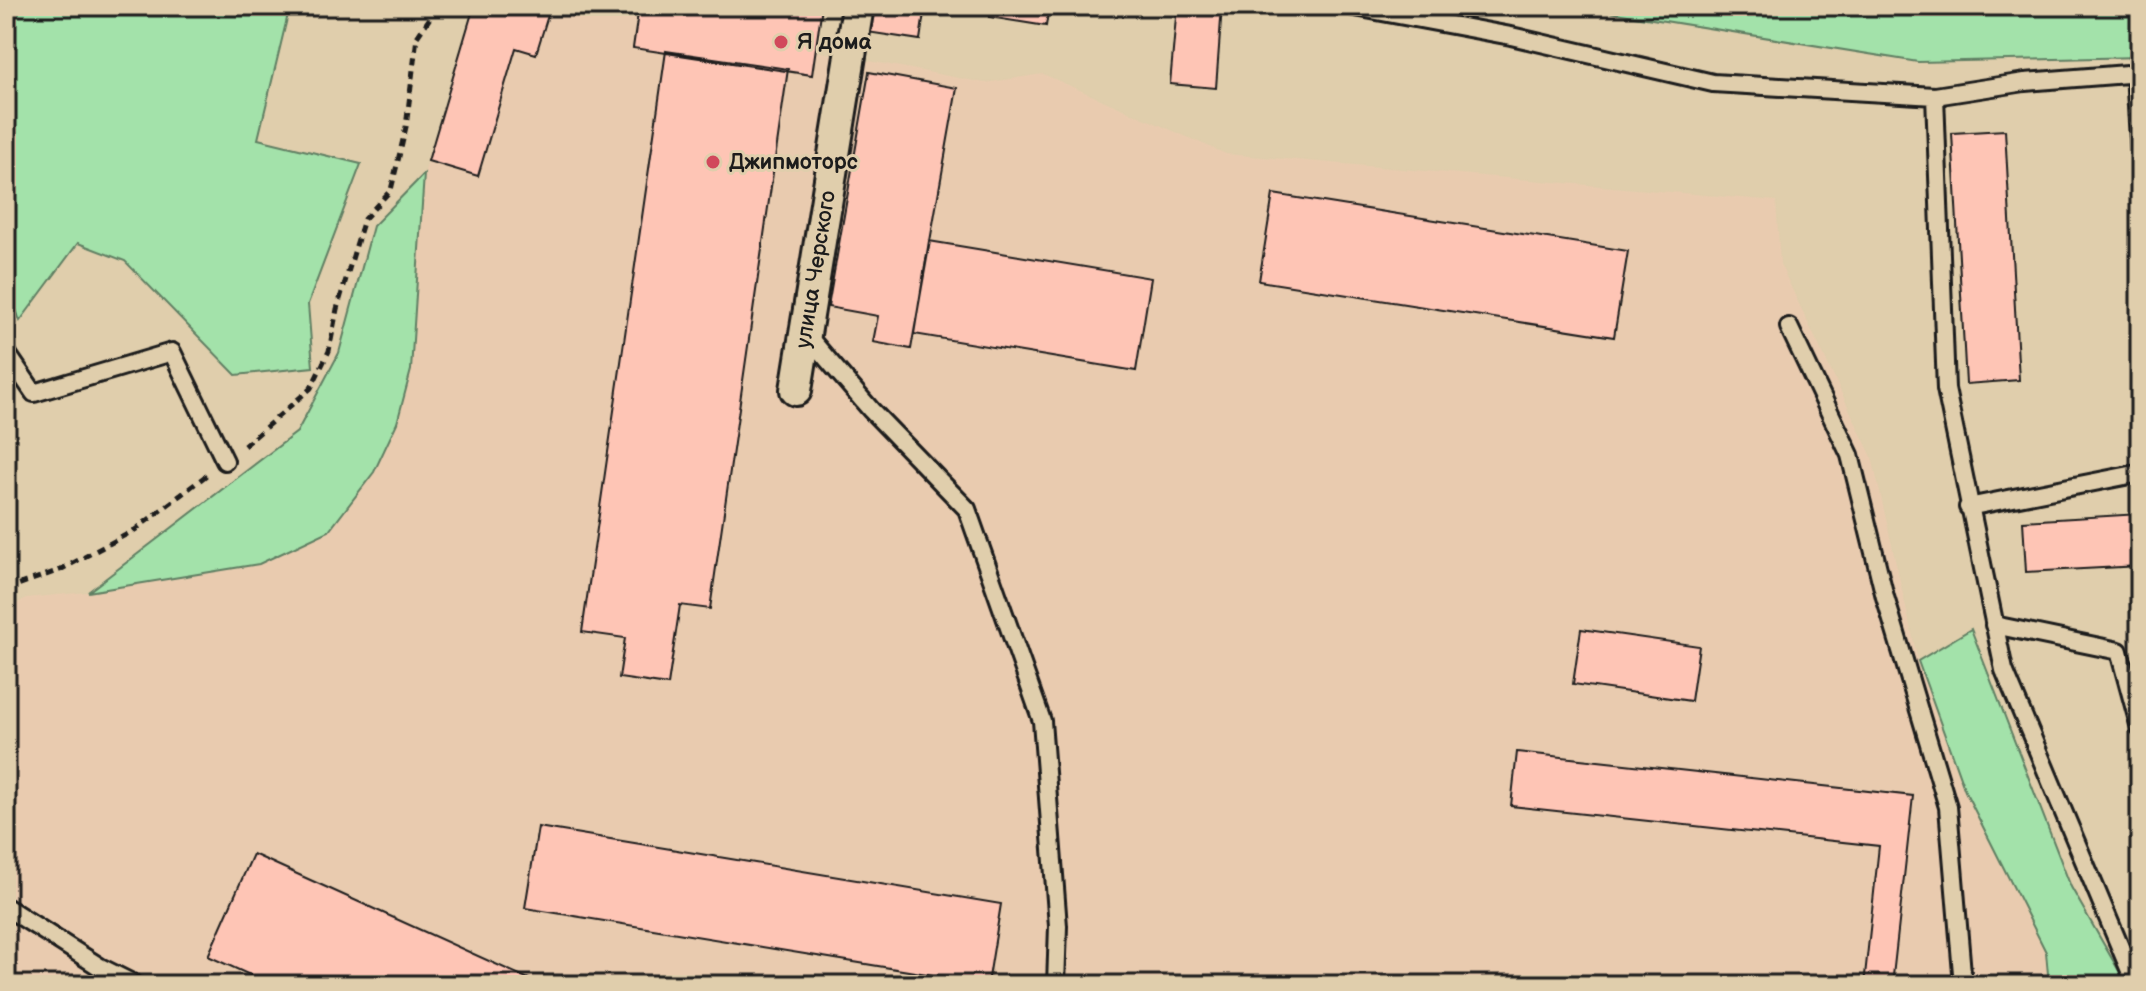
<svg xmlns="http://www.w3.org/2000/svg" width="2146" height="991" viewBox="0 0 2146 991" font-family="'Balsamiq Sans',sans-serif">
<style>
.built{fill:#e9cbaf}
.green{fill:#a3e2aa;stroke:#607f63;stroke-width:2}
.building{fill:#fec5b5;stroke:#1c1c1c;stroke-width:2}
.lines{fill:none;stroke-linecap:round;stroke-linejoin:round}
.service-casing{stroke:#1c1c1c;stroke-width:22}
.minor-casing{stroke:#1c1c1c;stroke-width:36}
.path{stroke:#1c1c1c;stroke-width:5;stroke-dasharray:8 6;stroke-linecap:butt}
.service{stroke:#e0ceac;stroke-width:16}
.minor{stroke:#e0ceac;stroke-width:30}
.poi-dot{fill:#d1495b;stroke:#e0ceac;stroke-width:3}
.labels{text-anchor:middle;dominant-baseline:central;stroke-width:6;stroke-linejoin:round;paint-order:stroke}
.poi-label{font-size:22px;font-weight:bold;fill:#1c1c1c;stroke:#e0ceac;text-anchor:start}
.street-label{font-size:22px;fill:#1c1c1c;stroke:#e0ceac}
</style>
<rect width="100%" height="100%" fill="#e0ceac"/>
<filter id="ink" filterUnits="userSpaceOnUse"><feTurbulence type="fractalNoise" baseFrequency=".0125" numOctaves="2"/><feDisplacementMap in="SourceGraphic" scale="16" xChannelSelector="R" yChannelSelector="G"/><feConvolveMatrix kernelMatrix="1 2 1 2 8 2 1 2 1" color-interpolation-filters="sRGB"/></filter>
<g filter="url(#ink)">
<path class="built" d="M474,6H822L816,51L985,83L1043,74L1226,154L1776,201L1780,264L1872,457L1918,661L1965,791L2046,952L2049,985H6V611L26,598L88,592L259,564L374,472L397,423L411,370L424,174Z"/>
<path class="green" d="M6,6H290L258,139L361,164L308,304L313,367L236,375L125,261L78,243L20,321L6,280Z
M1572,6H2140V57L1918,62Z
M424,174L411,370L397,423L374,472L329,531L259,564L88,592L297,432L339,353L373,226Z
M1971,629L2071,887L2127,985H2049L2046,952L1965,791L1918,661Z"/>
<path class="building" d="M474,6H530L549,12L536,54L516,48L478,176L428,161Z
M639,6H822L812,75L633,48Z
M870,6H925L920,40L867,32Z
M991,6H1049L1046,26L989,17Z
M1177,6H1222L1216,88L1170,84Z
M666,51L788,69L710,609L680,605L668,685L619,678L625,638L582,632Z
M869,72L957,88L911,349L873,342L878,316L828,307Z
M2005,130L2019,380L1966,384L1952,133Z
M1273,194L1628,251L1614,337L1259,281Z
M929,241L1151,278L1136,371L914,334Z
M2140,514V566L2026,572L2023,521Z
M1581,629L1699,646L1691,701L1573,684Z
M1517,752L1913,796L1892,985H1864L1879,846L1511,806Z
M538,827L1001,904L988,984L525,908Z
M253,854L542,985H272L208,956Z"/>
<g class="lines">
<defs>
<path id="service" d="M1350,6L1511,36L1713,83L1935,96L2025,82L2140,73
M2135,74L2140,155
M1935,96L1946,389L2004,670L2136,985
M1789,327L1850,455L1885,597L1948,807L1963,985
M805,333L871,410L967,509L1042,721L1058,926L1056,985
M6,352L34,393L172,352L225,461
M1968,507L2140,473
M1994,625L2119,651L2140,728
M6,907L100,967L136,985"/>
<g id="minor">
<path id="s1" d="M796,390L858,6"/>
</g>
</defs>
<use href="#service" class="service-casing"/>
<use href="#minor" class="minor-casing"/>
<path class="path" d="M244,446L311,388L329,351L337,309L364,219L391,190L406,127L417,37L438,6
M6,589L60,570L135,530L208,474"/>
<use href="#service" class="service"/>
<use href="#minor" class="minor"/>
</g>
</g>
<g class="poi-dot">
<circle cx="781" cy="42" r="8"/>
<circle cx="713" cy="162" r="8"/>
</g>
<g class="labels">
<g class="poi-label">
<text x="797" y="42">Я дома</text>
<text x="729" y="162">Джипмоторс</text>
</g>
<g class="street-label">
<text stroke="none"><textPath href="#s1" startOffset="122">улица Черского</textPath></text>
</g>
</g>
<rect width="2146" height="991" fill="none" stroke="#e0ceac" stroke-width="32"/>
<rect x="16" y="16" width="2114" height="959" fill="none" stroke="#1c1c1c" stroke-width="3" filter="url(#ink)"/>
</svg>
